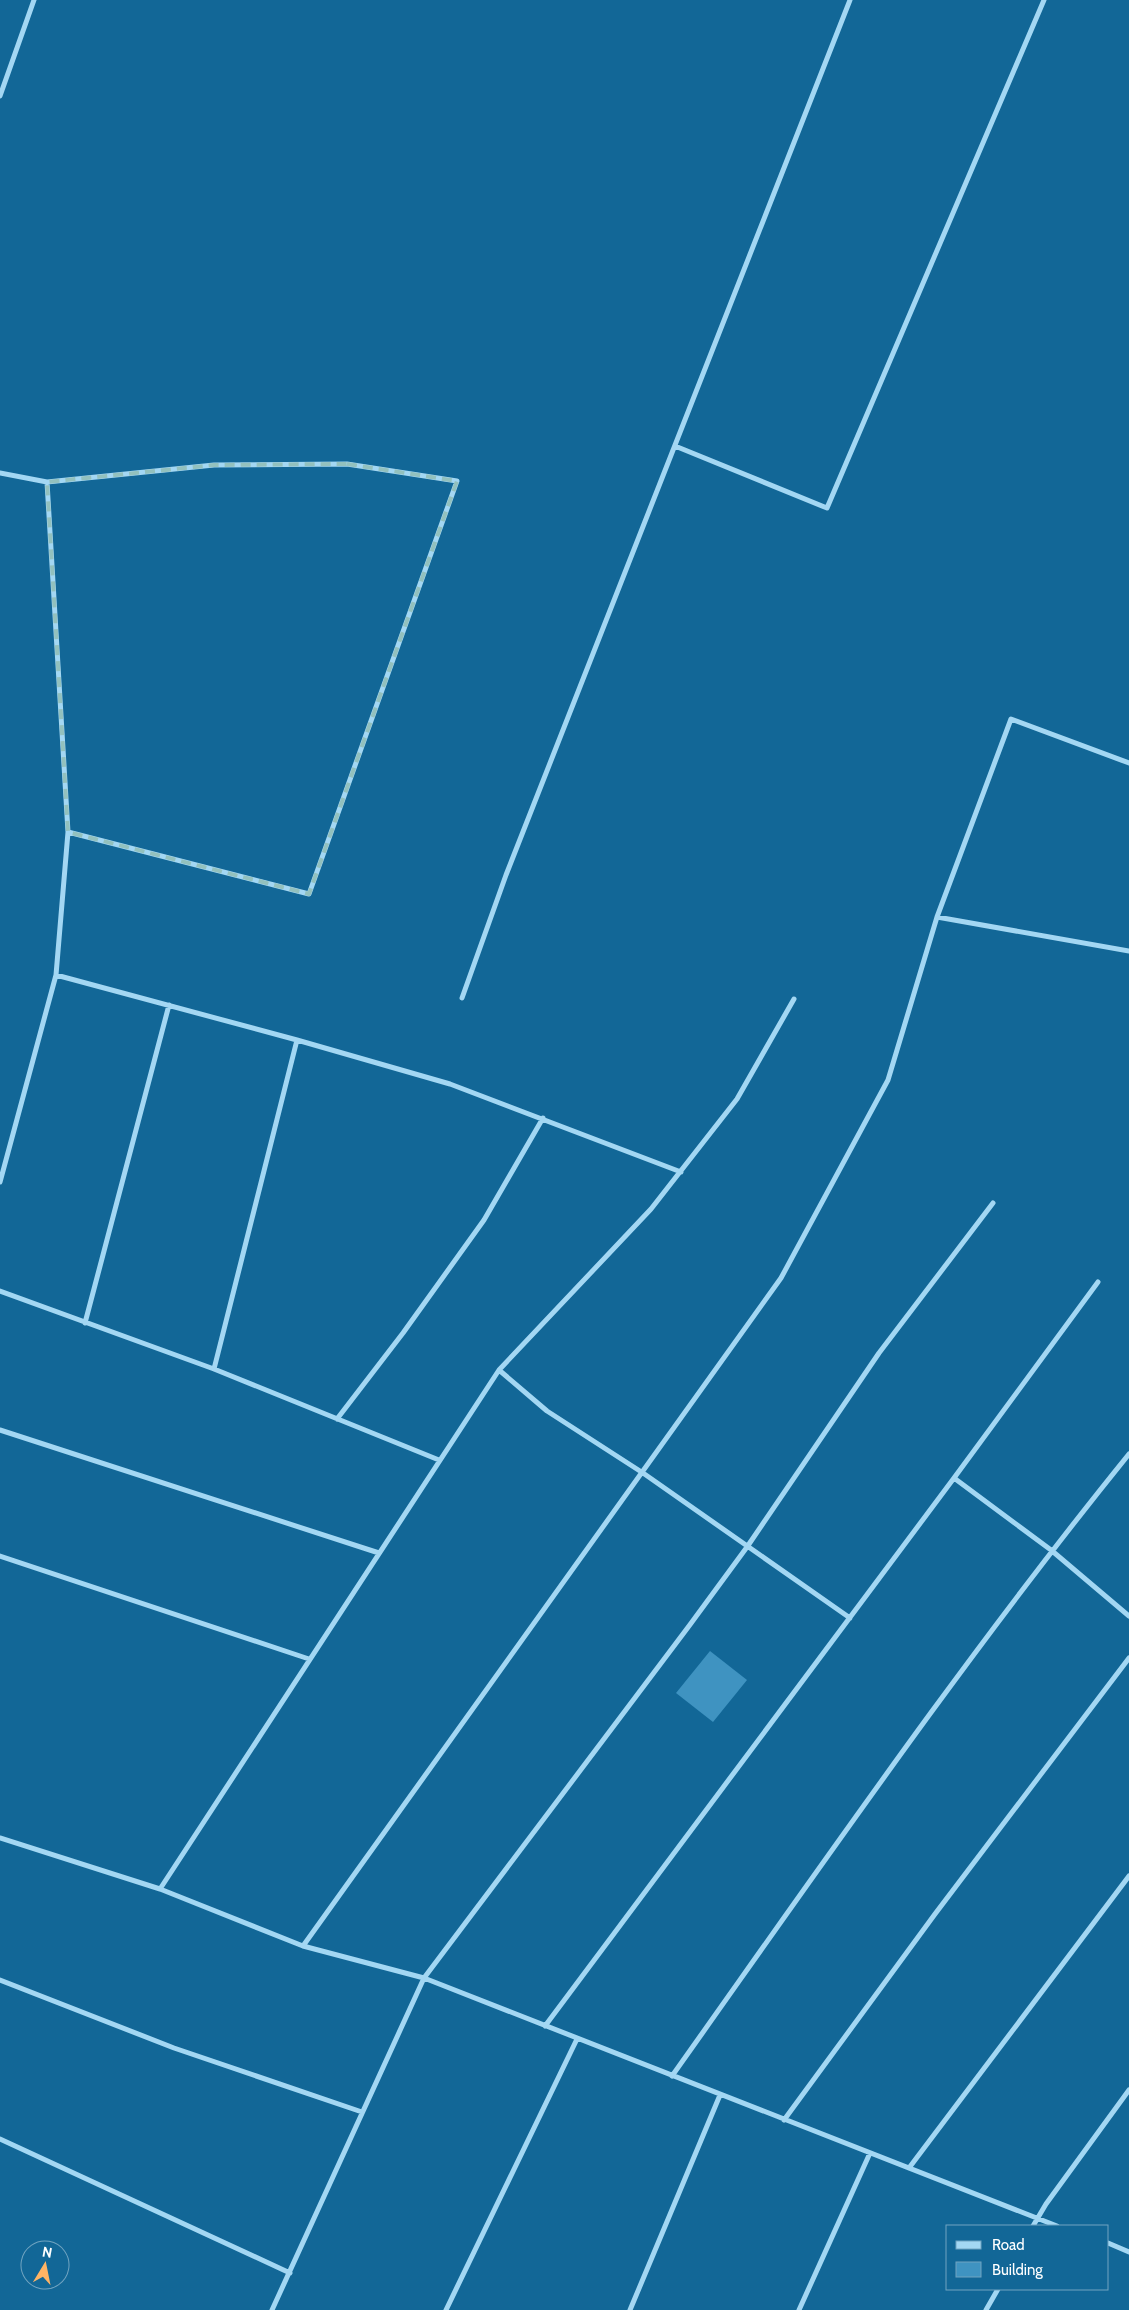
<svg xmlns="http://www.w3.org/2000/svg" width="1129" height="2310" viewBox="0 0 1129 2310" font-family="Cabin,sans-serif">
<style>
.building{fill:#3f93c1}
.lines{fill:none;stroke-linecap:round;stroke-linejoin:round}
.street{stroke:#a3d7f3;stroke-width:5}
.marked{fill:none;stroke:#93c1be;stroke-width:4;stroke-dasharray:10 6;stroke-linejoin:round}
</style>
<rect width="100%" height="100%" fill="#126797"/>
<path class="building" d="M710,1651L747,1680L713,1722L676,1693Z"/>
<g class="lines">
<path class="street" d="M0,96L34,0
M675,446L827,508L1044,0
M0,473L47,482L214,465L347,464L457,481L309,894L68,832
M937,917L1129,951
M56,975L297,1040L450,1084L681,1172
M462,998L506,875L850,0
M0,1182L56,975L68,832L47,482
M0,1291L214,1369L439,1460
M85,1323L169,1005
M214,1369L297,1040
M499,1370L547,1411L643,1473L850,1618
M337,1419L403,1333L484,1220L543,1118
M0,1430L379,1553
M954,1478L1051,1550L1129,1616
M0,1556L309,1659
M0,1838L160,1889L303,1946L424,1978L1057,2226
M160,1889L499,1370L651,1209L737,1099L794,999
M303,1946L781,1278L888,1080L937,917L1011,719L1129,763
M0,1980L174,2048L362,2112
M545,2026L954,1478L1098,1282
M672,2076C821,1866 967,1654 1129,1454
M784,2120L935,1914L1129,1658
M0,2139L290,2273
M909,2168L1129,1876
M1033,2226L1046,2204L1129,2090
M1108,2243L1129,2252
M272,2310L424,1978L689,1626L747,1547L879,1353L993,1203
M446,2310L577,2039
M630,2310L720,2095
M799,2310L870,2153
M986,2310L998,2289"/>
</g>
<path class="marked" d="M347,464L457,481L309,894L68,832L47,482L214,465Z"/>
<rect x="946" y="2225" width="162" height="65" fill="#126797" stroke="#71a4c1"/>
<rect x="956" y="2241" width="25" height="8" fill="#a3d7f3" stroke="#71a4c1"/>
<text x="992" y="2250" font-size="15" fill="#ffffff">Road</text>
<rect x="956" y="2262" width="25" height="15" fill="#3f93c1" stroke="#71a4c1"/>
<text x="992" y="2275" font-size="15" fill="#ffffff">Building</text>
<g transform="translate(45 2265) rotate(10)"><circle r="24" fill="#126797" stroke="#71a4c1"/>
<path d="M0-4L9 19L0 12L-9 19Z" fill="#ffb465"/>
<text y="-8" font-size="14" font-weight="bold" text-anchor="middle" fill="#ffffff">N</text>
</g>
</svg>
